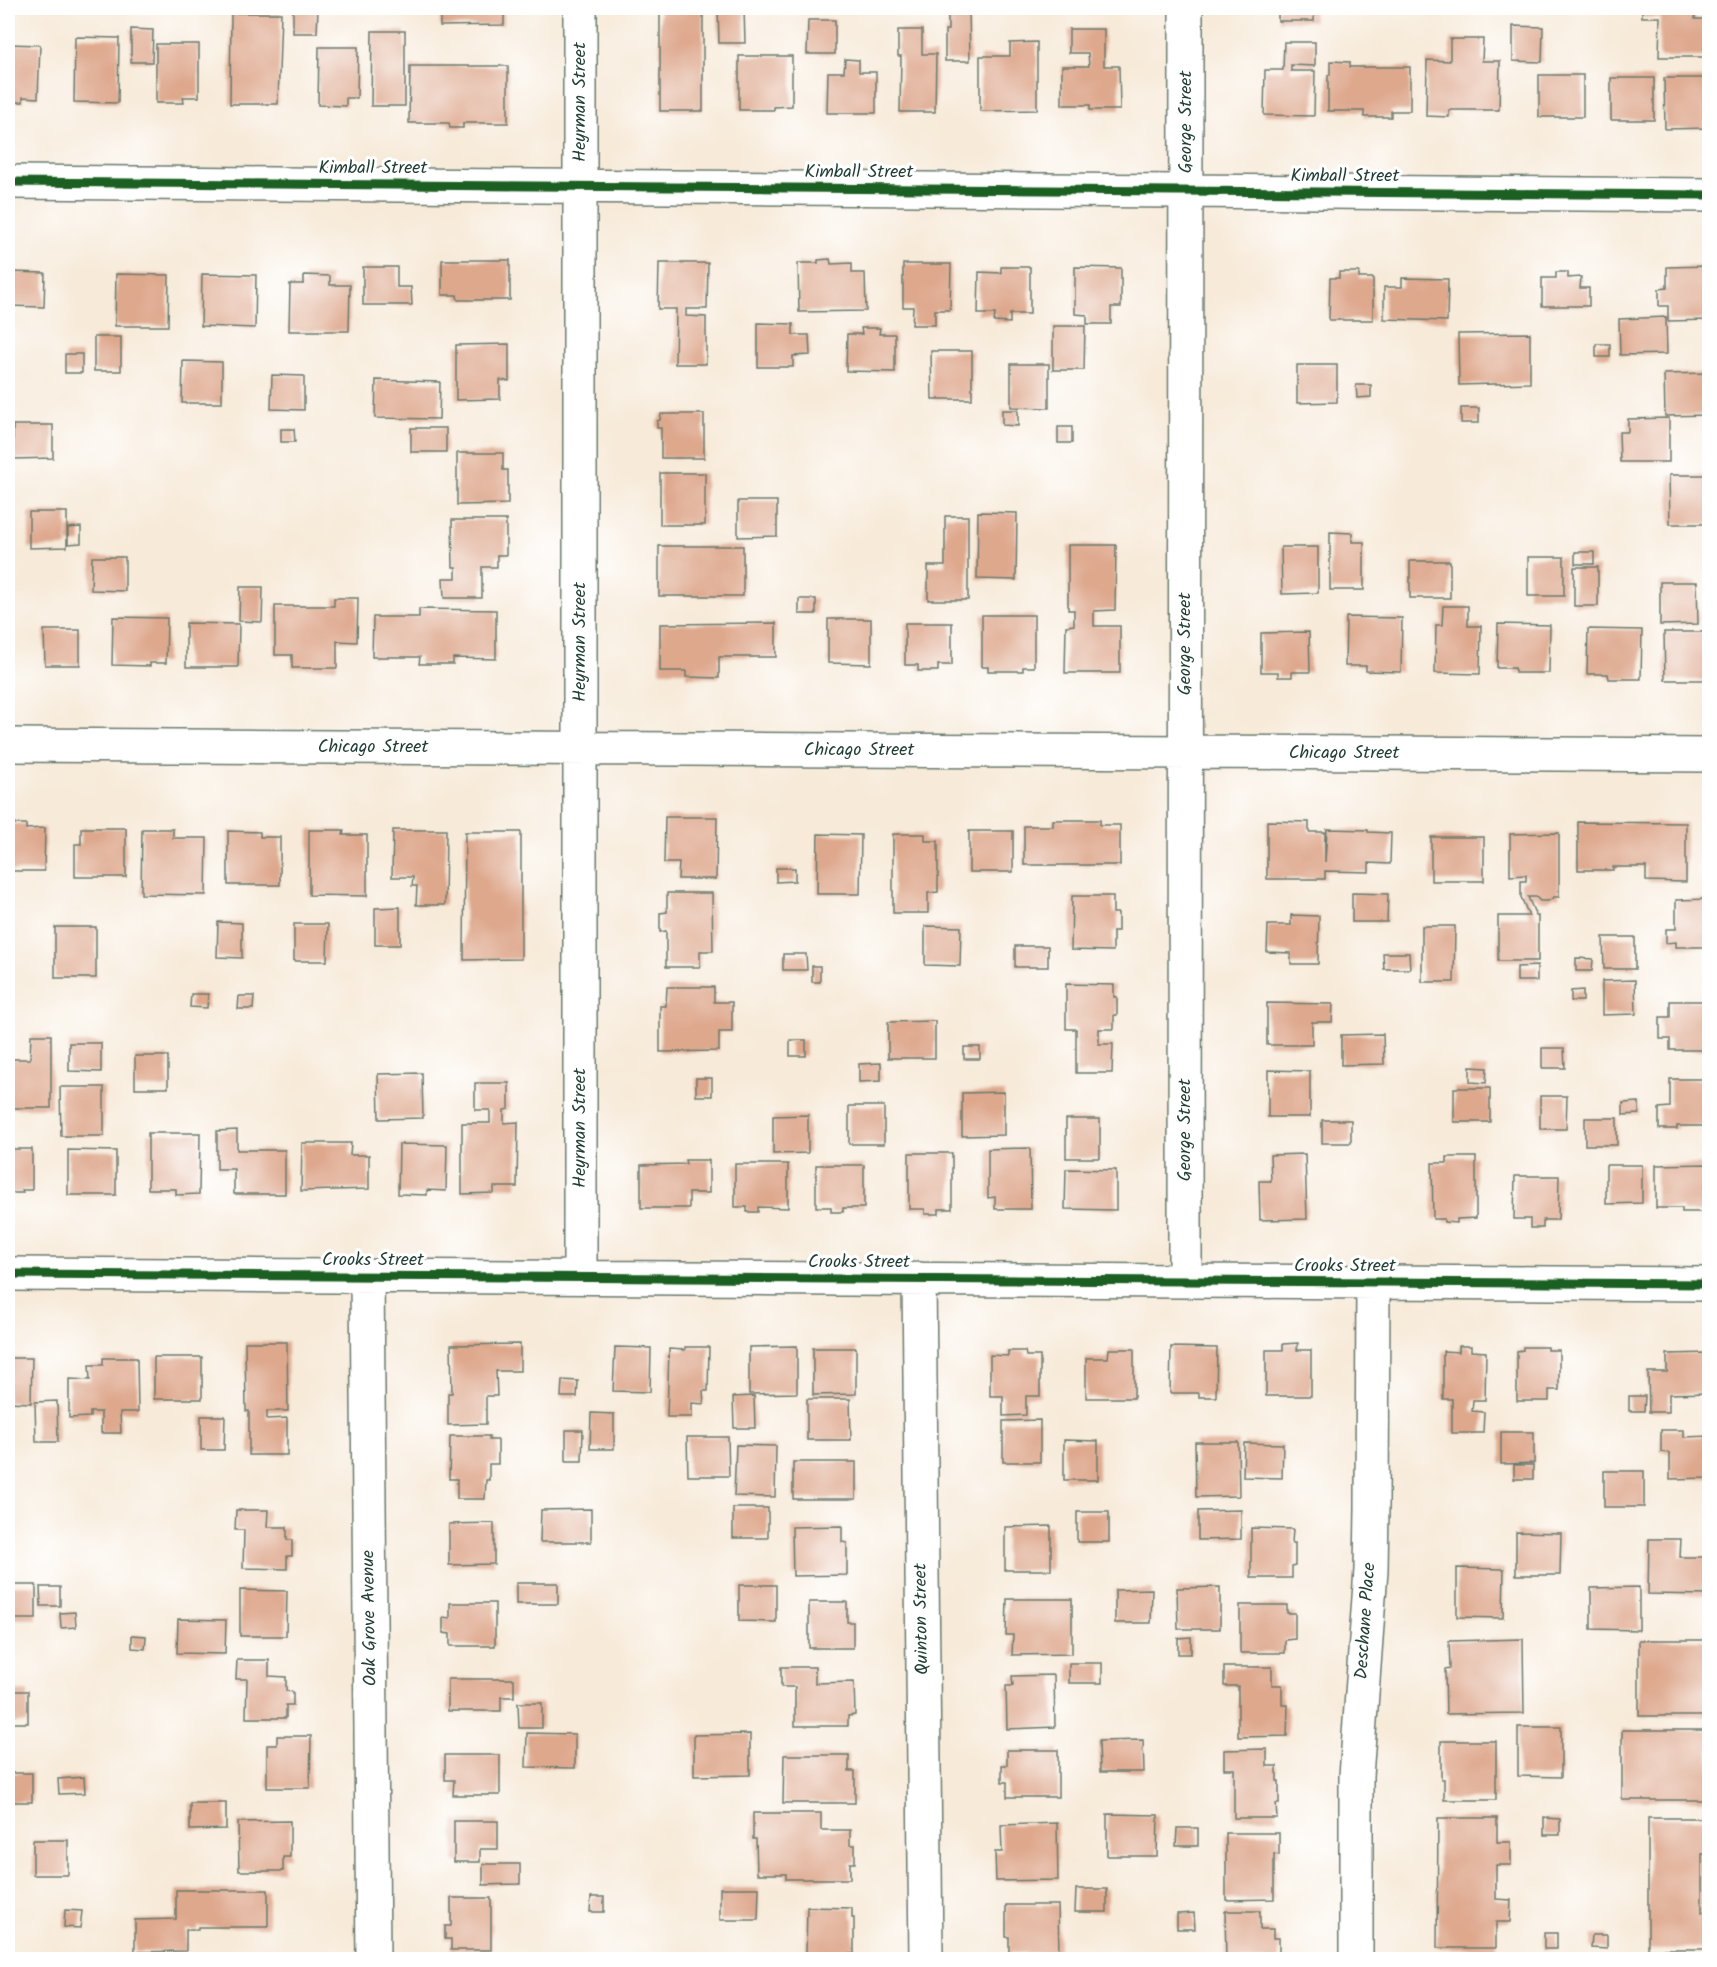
<svg xmlns="http://www.w3.org/2000/svg" width="1717" height="1967" viewBox="0 0 1717 1967" font-family="Kalam,sans-serif">
<style>
.building{fill:#dea88d}
.lines{fill:none;stroke-linecap:round;stroke-linejoin:round}
.minor-casing{stroke:#6b7a6e;stroke-width:36}
.minor{stroke:#fff;stroke-width:33}
.cycleway-casing{stroke:#fff;stroke-width:13}
.cycleway{stroke:#1b5e20;stroke-width:9}
.labels{text-anchor:middle;dominant-baseline:central;stroke-width:6;stroke-linejoin:round;paint-order:stroke}
.street-label{font-size:18px;fill:#1f3d34;stroke:#fff}
</style>
<rect width="100%" height="100%" fill="#fff"/>
<filter id="ink" filterUnits="userSpaceOnUse"><feTurbulence type="fractalNoise" baseFrequency=".0167" numOctaves="2"/><feDisplacementMap in="SourceGraphic" scale="12" xChannelSelector="R" yChannelSelector="G"/><feConvolveMatrix kernelMatrix="1 2 1 2 8 2 1 2 1" color-interpolation-filters="sRGB"/></filter>
<filter id="wash" filterUnits="userSpaceOnUse"><feTurbulence type="fractalNoise" baseFrequency=".008" numOctaves="4" result="noise"/><feDisplacementMap in="SourceGraphic" scale="24" xChannelSelector="R" yChannelSelector="G"/><feGaussianBlur stdDeviation="1.35" result="paint"/><feColorMatrix in="noise" values="0 0 0 0 0 0 0 0 0 0 0 0 0 0 0 0 0 1.4 0 .05"/><feComposite in="paint" operator="in"/></filter>
<g filter="url(#wash)">
<rect width="100%" height="100%" fill="#f7ead9"/>
<g id="blocks">
<path class="building" d="M293,8H318L317,33H293Z
M440,8H504V25L440,26Z
M660,8H703V111H660Z
M718,8H744L745,43H719Z
M948,8H969L970,61H945V30H948Z
M1278,8H1314V21H1278Z
M1642,8H1695V19H1710V57H1659L1660,17H1642Z
M231,13H281L278,104H230Z
M808,20H835V54H807Z
M1513,26L1543,27L1542,62L1513,61Z
M131,29L153,30L152,62H131Z
M1069,29H1104V66H1119L1120,110H1090V105H1062V66H1089L1088,53H1069Z
M898,30H922V54H936L935,112H900L901,56H898Z
M372,31H405V106H371Z
M75,37L119,38L118,103L74,102Z
M1450,39H1483L1482,61H1500L1499,110H1449V117L1426,116L1427,60L1450,61Z
M1037,42V110L980,111V56H1010V43Z
M1284,42H1315V66L1291,65V71H1315L1314,116L1264,115L1265,70H1283Z
M8,44L40,45L38,98L23,97V102H8Z
M156,44H199V97H183L184,103H156Z
M319,47H358L357,98H346V106L318,105Z
M739,56H792V106L774,107V110H739Z
M845,59L859,60V72H876V113H827L828,72H844Z
M1330,61L1350,62V67H1410V111H1391V117H1364V111H1328V75H1330Z
M410,66H508V123H463V128H450L449,123H409Z
M1539,75H1583V117H1539Z
M1611,78H1654V120H1611Z
M1664,78H1710V128L1665,129Z
M830,259L831,264L852,263V273H865L866,311L799,312L798,263H818V260Z
M442,260H510V300H458L457,295H442Z
M659,263H708L707,309H686V316L706,317V364H675L676,309H658Z
M903,264H951L950,310H935V325H912L913,307H903Z
M1710,266V320L1668,321V306H1659V289L1667,288V267Z
M363,267H397V287H411L412,305H363Z
M1001,267H1030V314H1010V323L994,322L995,314H978L979,272L1001,273Z
M1075,267L1121,268V307H1111V324H1087V315L1075,314Z
M10,272L45,273L44,307L8,306V275H10Z
M1339,272H1359V278H1373V320H1329L1330,278H1339Z
M1556,272H1568V278L1581,277L1580,288H1589V306H1542V278H1556Z
M116,274L169,275L168,326H115Z
M202,274L256,275L255,328L201,326Z
M304,275L330,276V285H350L349,331H289L290,284H304Z
M1402,278L1448,279L1447,321L1384,319V287H1402Z
M1666,317L1667,354L1620,355L1619,319Z
M758,323L793,324V335H809L810,355L793,356V367H758Z
M1053,326H1085L1084,370H1053Z
M861,328H880L879,334H895V372L846,371L847,334H862Z
M1530,333V383L1459,385L1458,334Z
M94,337H121V371H94Z
M509,344V381L500,380V399L456,400V345Z
M1596,344H1610V357H1596Z
M931,351H972V399H932Z
M65,354H82V373H65Z
M183,361L222,362V403H182Z
M1011,364H1049V408L1011,407Z
M1297,365H1337V402L1297,403Z
M1710,373V415L1665,416L1664,374Z
M272,375L304,376V410L271,409Z
M376,380L440,382L439,419L375,418Z
M1356,385H1371V397L1357,398Z
M1461,408H1479V423H1461Z
M1002,410H1018V426L1002,425Z
M661,414H704V458H661V428H657V421L660,420Z
M1669,418V462H1620L1619,432H1628V419Z
M13,425H53V458L13,459Z
M1058,427H1072V443H1058Z
M411,428H446V452H411Z
M281,429H294L295,442H281Z
M457,453H503V470H508V504L457,505Z
M660,473H705V525H660Z
M1669,475H1710V524H1670Z
M738,501H777V536L738,537Z
M29,512H67V547L29,548Z
M978,512L1017,513L1016,580L977,579Z
M945,516H968V600H928V566H945Z
M452,520H506V555H497V567H482V598H444L443,578H456V567H453Z
M81,527V543L68,544V528Z
M1330,532L1352,533V542H1364V590H1330Z
M1068,545H1116L1115,610L1094,611V626H1120V673H1065L1066,626L1074,625V610H1068Z
M659,546H743V596H659Z
M1281,547H1318V593L1282,594Z
M1575,552H1594V564H1575Z
M92,557H125V591L91,590Z
M1528,557H1564V596H1528Z
M1410,561H1450V598H1410Z
M1574,567H1598V606H1574Z
M1660,582H1697L1698,624L1660,625Z
M240,587H263L262,622L239,621Z
M334,598H358L357,642L337,641V668H292V655H275V606H334Z
M799,599H816V614H799Z
M1443,606H1468V626H1481L1480,674L1435,673L1436,625H1442Z
M419,609L496,610V659L453,658V664H419L420,657H372L373,617H419Z
M982,615H1034V667H1023V671H988V667H982Z
M113,617L167,618L166,663H150V666L112,665Z
M1346,617L1402,618L1401,672L1366,671V666H1345Z
M828,619H871V664L828,663Z
M186,623L239,624L238,667H186Z
M776,623V657H719V678L686,677V671H660V624Z
M905,623H952V665H938V671H918V665H905Z
M1498,624L1550,625L1549,673H1515V668H1497Z
M1588,629L1642,630L1641,679H1609L1608,674H1587Z
M44,630H80V665H45Z
M1309,632L1310,672H1292V677H1278V672H1261V633Z
M1664,632H1710V680H1665Z
M665,817H717L716,879H678L679,863H664Z
M1053,820H1100V825H1120V865H1024V826H1053Z
M1267,821L1309,822V832H1325V862L1327,829L1368,830V832L1391,833L1390,864L1369,863V872L1325,871V879H1267Z
M1578,822L1686,823V882L1646,881V867H1613V870H1578Z
M11,824H26V829L45,828L44,871H8V828H11Z
M81,828H126V877H75V844H81Z
M142,829H173V838H207L206,895L141,894Z
M309,830H344L343,835H367V896L309,895Z
M393,830H446L445,905H416L417,886H412L413,877H392Z
M228,831L260,832V837H280V885H228Z
M969,831H1013V872H969Z
M465,832H521V959L464,960Z
M1559,833V897H1554L1548,901H1540L1536,897H1528L1536,916H1538V961H1498V916H1529L1521,897V881H1526V875L1510,876V834Z
M818,834L861,835L860,894H817Z
M893,834H925V841H938V892L928,893V913H893Z
M1431,837H1484V881H1431Z
M776,868H795V881L776,882Z
M667,893H712L713,951H700V967H666V931L660,932V913L667,912Z
M1352,893L1388,894L1387,922H1352Z
M1072,896H1113V913H1118V931H1113V951L1071,950Z
M1710,899V947H1676V942L1666,943V929H1676V900Z
M400,907V945H375V908Z
M1291,915L1319,916L1318,964H1291V953L1267,952L1268,925H1291Z
M218,922L242,923V958L217,957Z
M294,924H328L327,961H294Z
M925,926L961,927L960,966L925,965Z
M1422,926H1455L1454,982H1422Z
M55,927H96V978H55Z
M1603,937H1635V969H1604Z
M1015,946H1048V967H1015Z
M1383,953H1409L1410,969H1384Z
M783,954H806L807,970H783Z
M1576,958L1593,959L1592,971H1576Z
M812,966H820V982H812Z
M1537,966V981H1517V967Z
M1635,980L1636,1014L1602,1015V981Z
M1066,984L1114,985V997H1117V1015H1114V1029H1099V1044H1113L1112,1073H1076V1029H1066Z
M667,987H714V1002H732V1032H719V1051L660,1052V1006H666Z
M1583,990V1001H1571V991Z
M191,994H208L207,1008L190,1007Z
M239,996H254L253,1009H238Z
M1670,1001H1710V1050H1670V1039H1660V1017H1670Z
M1267,1003L1333,1004L1332,1022H1312V1045H1267Z
M935,1021V1058H888V1022Z
M1383,1034L1384,1064L1341,1065V1035Z
M31,1035H51V1108H8V1059H30Z
M790,1040H806V1056H790Z
M69,1043H101V1072L69,1071Z
M964,1047H980V1059H964Z
M1542,1048H1564L1565,1068H1542Z
M135,1056H168V1088H135Z
M881,1063V1081L859,1082V1064Z
M1470,1067L1487,1068L1486,1083L1470,1082Z
M1268,1070L1310,1071V1117H1268Z
M422,1073L423,1118L379,1119L378,1074Z
M696,1078H712V1096H696Z
M1670,1079H1710V1126H1677V1129H1659V1108L1670,1107Z
M475,1083H509V1109L504,1110V1123L518,1122L517,1187H494V1193L462,1194V1123H490V1110H475Z
M60,1087H104V1136H61Z
M1454,1088H1490V1122H1454Z
M1004,1092V1135L962,1136V1093Z
M1540,1096H1567L1566,1129H1540Z
M1639,1102V1114L1623,1115V1103Z
M849,1106H884V1144H849Z
M808,1115V1153L773,1154V1116Z
M1585,1118H1617V1145H1585Z
M1066,1119H1100V1158H1066Z
M1322,1120H1351V1143H1322Z
M237,1130V1150H285V1194H234V1169H217V1131Z
M148,1133H200L199,1194L176,1195V1189H148Z
M302,1143H351L350,1155H369V1189L301,1191Z
M399,1144L447,1145L446,1191L427,1190V1195L398,1194Z
M1030,1148L1031,1209H995V1197L988,1198V1149Z
M8,1149H32V1190H22L23,1193H8Z
M68,1150L116,1151V1195H68Z
M909,1153H952V1209H939V1214H925V1209H909Z
M1305,1154L1307,1219L1260,1220L1259,1181H1271L1270,1155Z
M1447,1157H1476V1218L1457,1219V1223L1444,1222V1219H1433L1432,1163H1447Z
M685,1160H709V1193H689V1208H641V1165L686,1164Z
M735,1164H788V1208L758,1207V1212H747V1207H735Z
M1709,1164V1212H1682V1208H1656V1165Z
M816,1165H864V1208H843V1212H831V1207H816Z
M1606,1165H1642V1203L1606,1204Z
M1066,1169L1116,1170V1210L1065,1209Z
M1515,1176H1559L1558,1220H1543V1228H1530V1219H1514Z
M245,1342H287L288,1411H267V1419L287,1418V1455H249V1411H246Z
M1298,1343L1297,1350H1311V1396H1266V1350H1283V1344Z
M520,1344V1371H496L497,1396H486V1424L448,1425V1393H452L451,1345Z
M797,1346V1393L749,1394V1347Z
M1459,1346H1471V1351L1486,1352L1485,1400H1473L1472,1411L1484,1412L1483,1433H1452V1399H1443V1351L1459,1352Z
M615,1347L651,1348L650,1392L613,1391Z
M685,1347H709L708,1391H703L704,1404L692,1403V1417H667L669,1349L685,1350Z
M1171,1347L1217,1348L1216,1397H1199V1393H1170Z
M1523,1347H1548V1350H1559V1390H1549V1401H1517V1351L1523,1350Z
M813,1348H856V1394L813,1395Z
M1109,1349H1134V1398H1086V1358H1108Z
M1008,1351H1025L1026,1356H1040V1396H1026V1415L1003,1416V1396H990V1355L1008,1356Z
M1710,1353V1393L1669,1394V1412H1649L1648,1372H1667V1354Z
M154,1357H202V1399H154Z
M8,1358H32L31,1403L8,1402Z
M103,1358H137L138,1412H120L121,1433H101V1412H90V1417L69,1418V1379L90,1380L89,1365H103Z
M562,1380L578,1381L577,1397H561Z
M754,1396L755,1428H734L733,1397Z
M1629,1396H1645L1644,1411H1629Z
M807,1399H850L851,1440H807Z
M57,1401L58,1442H36L35,1402Z
M591,1413L614,1414V1449H590Z
M201,1416H225L224,1450H201Z
M1040,1420V1462H1003V1421Z
M566,1430H583L582,1461H566Z
M1661,1430H1684V1437L1710,1436V1478L1670,1479V1453L1661,1452Z
M1501,1432H1534V1463L1501,1464Z
M450,1436H489V1440H498V1464H489V1480H486L485,1499H457V1479H449Z
M687,1437H728L729,1476H688Z
M1064,1440L1098,1441V1480H1064Z
M1195,1442H1238L1239,1496L1196,1497Z
M1244,1443L1283,1444L1282,1478L1243,1477Z
M736,1445L776,1446L775,1497L734,1496Z
M793,1462H856V1499H793Z
M1514,1465H1533V1479H1514Z
M1604,1471H1644V1507H1604Z
M733,1508H768V1538H733Z
M591,1509V1542H540L541,1510Z
M236,1510H268L267,1527H287V1540H292V1556H287V1569L243,1568L244,1530H235Z
M1241,1510V1539L1198,1540V1511Z
M1077,1512H1109V1542H1077Z
M494,1523V1564L449,1565V1524Z
M842,1526V1542L847,1543V1575L793,1576L792,1527Z
M1051,1526V1570H1005V1527Z
M1251,1528L1293,1529L1292,1543H1295V1565L1292,1566V1578H1251Z
M1516,1532L1561,1533L1560,1575H1516Z
M1649,1539H1681L1680,1557H1710V1595L1648,1594Z
M1457,1568L1504,1569L1503,1618L1457,1617Z
M516,1583H558V1604H516Z
M8,1585H36V1619H8Z
M739,1585H776V1622L739,1621Z
M40,1587H60V1606H41Z
M1220,1587V1629H1178L1177,1588Z
M1639,1587V1630L1591,1629V1588Z
M1152,1589L1151,1623H1115V1590Z
M240,1590L287,1591L286,1636H240Z
M1007,1599H1072V1654L1012,1655L1013,1635H1006Z
M809,1602H847V1622H853V1648H809Z
M450,1603H495V1646H450V1634L443,1633V1617L450,1618Z
M1240,1605H1287V1613H1295V1639L1285,1640V1653H1240Z
M75,1612L76,1627L61,1628L60,1613Z
M178,1619L226,1620L225,1654L177,1653Z
M132,1635L146,1636L145,1649L132,1648Z
M1191,1637V1654H1178V1638Z
M1523,1639L1524,1713L1446,1714L1445,1669L1450,1668L1449,1641Z
M1639,1640H1710V1716H1639Z
M237,1660H269V1676L286,1677V1691L293,1692V1705H286V1718H246L247,1679H236Z
M1069,1663H1102V1683H1069Z
M781,1667H815V1683L854,1682L855,1715L848,1716V1726H795V1687H781Z
M1224,1667H1272V1685H1282V1705H1288L1287,1736L1238,1737V1686H1224Z
M1054,1675L1055,1727L1007,1729L1006,1686H1013L1012,1676Z
M448,1679H514V1697H501V1711H448Z
M8,1691H28V1723H8Z
M518,1703H542V1728H519Z
M1518,1727H1561V1777L1518,1776Z
M1622,1730H1710V1800H1622Z
M527,1733L575,1734V1768L526,1767Z
M750,1734V1775L694,1776V1735Z
M277,1736H311L310,1788H267V1745H277Z
M1143,1740L1144,1772H1100L1099,1741Z
M1441,1741H1496V1800H1444V1779H1441Z
M1267,1749V1766H1277V1781H1279V1804H1276L1277,1818H1234V1769H1224V1750Z
M1007,1750H1058V1797H1007V1782H1002V1765H1007Z
M445,1755H500V1795H453L454,1780H445Z
M784,1755H849V1771H855V1803H783Z
M8,1773H32V1802H8Z
M84,1777L85,1793L59,1794L58,1779Z
M190,1803H226V1829L190,1830Z
M753,1813H821V1830H850V1845H855V1863H850V1879H786V1874H757L756,1839H753Z
M1107,1814L1158,1815L1157,1856H1107Z
M1438,1818H1497V1842H1511V1865H1496V1899L1511,1900L1510,1922H1496V1948H1437Z
M1544,1818L1560,1819V1835H1544Z
M1648,1818H1710V1854H1702V1912H1710V1949H1648Z
M290,1821V1857H283V1871H239L238,1822Z
M454,1821H498V1849H480V1862H454Z
M1057,1823L1058,1880L996,1881L995,1852H1002L1001,1825Z
M1177,1828H1198V1846H1176Z
M1226,1833H1279V1855L1274,1854V1899L1226,1900Z
M33,1840H68V1875H33Z
M483,1864H520V1884L483,1885Z
M720,1888H759L758,1920H720Z
M1076,1889H1107V1912H1075Z
M176,1890H268V1927H198V1930H186V1951L135,1952V1920L176,1919Z
M591,1897H604V1912H590Z
M451,1898H491V1950H451V1939H445V1926H451Z
M1006,1905H1058L1059,1953H1009V1937H1006Z
M807,1907L852,1908V1918H854V1954L806,1953Z
M65,1910L82,1911L80,1928L64,1927Z
M1225,1911H1260V1929H1273V1938H1279V1960H1226Z
M1194,1913L1195,1929H1177V1914Z
M1544,1933H1557V1949H1544Z
M1592,1935H1607V1949L1591,1948Z"/>
</g>
</g>
<g filter="url(#ink)">
<use href="#blocks" fill-opacity="0" stroke="#6b7a6e" stroke-width="1.5"/>
<g class="lines">
<defs>
<path id="minor" d="M580,8V1277
M8,182L1710,195
M8,745L1710,755
M8,1274L1710,1284
M367,1277L373,1960
M919,1279L926,1960
M1185,1281L1186,8
M1356,1960V1776L1371,1570L1372,1509L1373,1282"/>
</defs>
<use href="#minor" class="minor-casing"/>
<use href="#minor" class="minor"/>
<defs>
<path id="cycleway" d="M8,182L1710,195
M8,1274L1710,1284"/>
</defs>
<use href="#cycleway" class="cycleway-casing"/>
<use href="#cycleway" class="cycleway"/>
</g>
</g>
<g class="labels">
<g class="street-label">
<text transform="translate(580 102) rotate(-90)">Heyrman Street</text>
<text transform="translate(1186 122) rotate(-90)">George Street</text>
<text x="373" y="168">Kimball Street</text>
<text x="859" y="172">Kimball Street</text>
<text x="1345" y="176">Kimball Street</text>
<text transform="translate(580 642) rotate(-90)">Heyrman Street</text>
<text transform="translate(1185 644) rotate(-90)">George Street</text>
<text x="373" y="747">Chicago Street</text>
<text x="859" y="750">Chicago Street</text>
<text x="1344" y="753">Chicago Street</text>
<text transform="translate(580 1128) rotate(-90)">Heyrman Street</text>
<text transform="translate(1185 1130) rotate(-90)">George Street</text>
<text x="373" y="1260">Crooks Street</text>
<text x="859" y="1262">Crooks Street</text>
<text x="1345" y="1266">Crooks Street</text>
<text transform="translate(370 1618) rotate(-91)">Oak Grove Avenue</text>
<text transform="translate(922 1619) rotate(-91)">Quinton Street</text>
<text transform="translate(1366 1621) rotate(-86)">Deschane Place</text>
</g>
</g>
<rect width="1717" height="1967" fill="none" stroke="#fff" stroke-width="30"/>
</svg>
